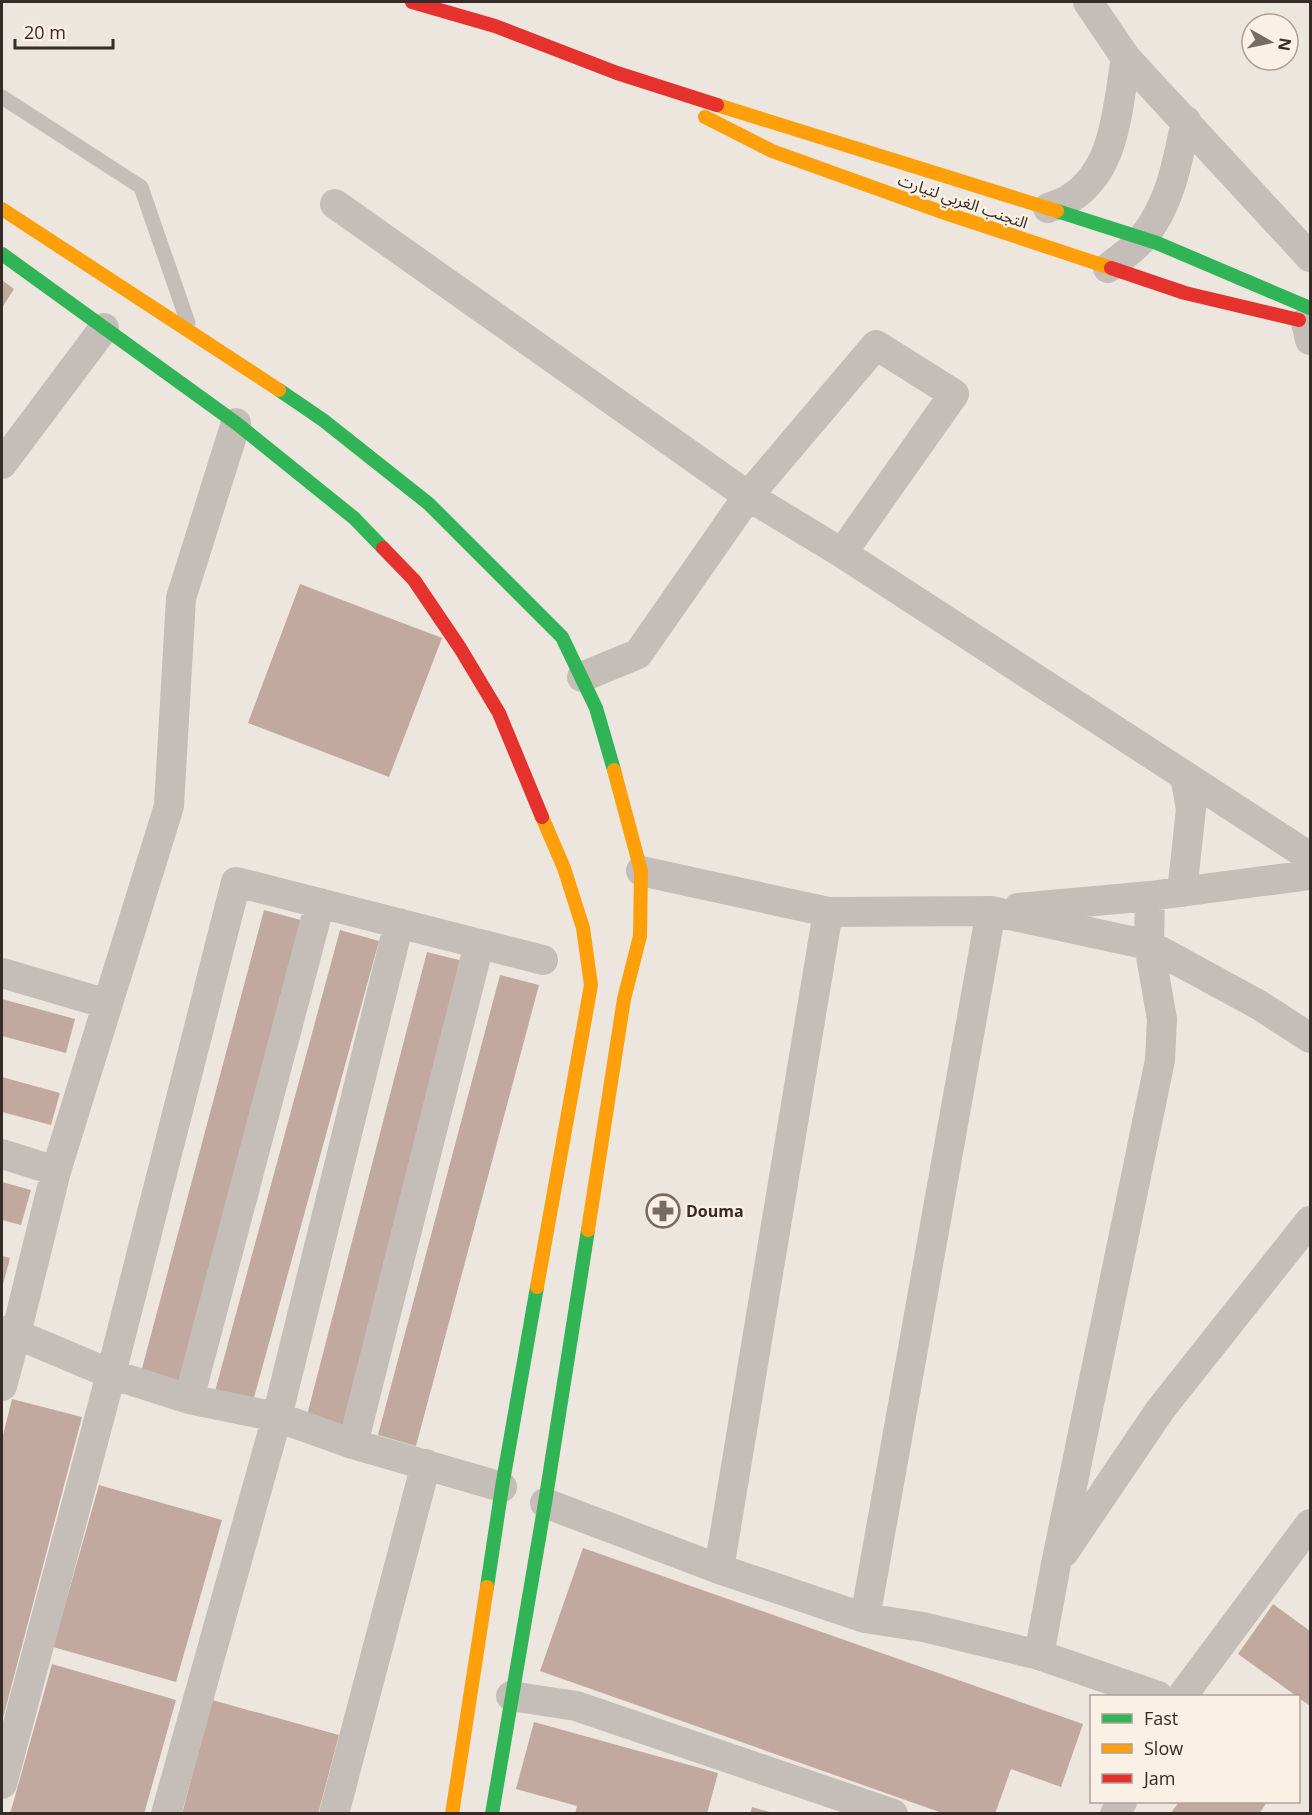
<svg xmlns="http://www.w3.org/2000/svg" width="1312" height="1815" viewBox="0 0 1312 1815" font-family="'Open Sans','Noto Sans Arabic',sans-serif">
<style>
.building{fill:#c2a99f}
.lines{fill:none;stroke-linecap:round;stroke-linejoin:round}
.lane{stroke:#c5beb8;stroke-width:15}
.street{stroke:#c5beb8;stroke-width:30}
.fast{stroke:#30b455;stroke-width:14}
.slow{stroke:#ff9f0a;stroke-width:14}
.jam{stroke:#e5322d;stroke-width:14}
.labels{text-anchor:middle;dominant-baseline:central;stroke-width:5;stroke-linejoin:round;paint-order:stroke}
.street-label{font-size:16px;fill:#362b26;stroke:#faf0e5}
.poi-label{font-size:16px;font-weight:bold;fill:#362b26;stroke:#faf0e5;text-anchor:start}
</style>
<rect width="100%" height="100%" fill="#ede6de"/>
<path class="building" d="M2,280L14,289L2,308Z
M300,584L442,638L389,777L248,723Z
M264,910L308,922L184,1388L140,1376Z
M340,930L379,941L252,1405L214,1395Z
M427,952L467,962L346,1429L306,1419Z
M500,975L539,985L416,1446L378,1435Z
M2,999L75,1019L66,1053L2,1036Z
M2,1077L60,1093L51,1125L2,1112Z
M2,1182L31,1190L21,1225L2,1220Z
M2,1256L10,1258L2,1288Z
M12,1399L82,1417L2,1722V1439Z
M99,1485L222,1520L176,1682L53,1647Z
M583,1548L1083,1724L1061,1787L1011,1769L995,1814H945L540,1671Z
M1273,1604L1310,1631V1706L1238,1654Z
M52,1664L176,1700L144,1814H10Z
M212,1700L339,1735L318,1814H182Z
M534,1722L718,1773L707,1814H575L577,1806L516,1789Z
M1179,1802H1267L1259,1814H1170Z
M752,1807L773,1813V1814H750Z"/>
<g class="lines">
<path class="lane" d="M2,97L141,187L188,323"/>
<path class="street" d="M1088,2L1126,58L1310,257
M335,204L748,496L842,553L1310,857
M1048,208C1055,205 1063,203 1069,199C1117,170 1117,107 1126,58
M1108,268C1119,259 1134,249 1143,238C1171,202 1177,164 1186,121
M1306,322L1310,340
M2,464L104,328
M582,677L638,654L748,496L876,345L954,394L842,553
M641,871L828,912L991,911L865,1618
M1182,892L1191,809L1185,776
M1018,908L1150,896L1310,875
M991,911L1149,945L1259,1005L1310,1038
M2,973L107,1004
M2,1154L56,1171
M2,1331L16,1334L111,1374L189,1399L277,1417L353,1444L502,1487
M2,1386L16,1334L56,1171L169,806L181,598L236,423
M189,1399L320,903
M353,1444L479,944
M545,1503L719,1569L828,912
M1064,1552L1160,1410L1310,1221
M719,1569L865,1618L923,1627L1039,1655L1158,1696
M1039,1655L1056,1564L1160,1060L1162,1019L1149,945L1150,896
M511,1696L576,1706L893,1814
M1182,1696L1310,1524
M2,1784L111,1374L236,882L543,960
M166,1814L277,1417L399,923
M334,1814L426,1464
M1115,1814L1122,1802"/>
<path class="fast" d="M1057,211L1157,243L1310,308
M2,254L236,423L354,518L383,548
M279,390L323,420L429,504L562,637L596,708L614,770
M487,1587L502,1487L537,1287
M492,1814L545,1503L588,1230"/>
<path class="slow" d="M717,105L1057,211
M705,117L772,151L939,211L1111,268
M2,209L279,390
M588,1230L624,999L640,936L641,871L614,770
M537,1287L591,985L583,928L564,868L542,817
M452,1814L487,1587"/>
<path class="jam" d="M412,2L495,26L617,73L717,105
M1111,268L1185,293L1299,320
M383,548L414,580L460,648L499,713L542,817"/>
</g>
<defs>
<symbol id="pharmacy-ring" viewBox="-11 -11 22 22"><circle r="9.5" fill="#faf0e5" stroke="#766c66" stroke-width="1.5"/><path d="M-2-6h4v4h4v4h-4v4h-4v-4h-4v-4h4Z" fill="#766c66"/></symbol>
</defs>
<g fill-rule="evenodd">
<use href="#pharmacy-ring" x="644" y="1192" width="38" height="38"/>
</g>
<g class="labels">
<g class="street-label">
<text transform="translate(963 201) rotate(19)">التجنب الغربي لتيارت</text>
</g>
<g class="poi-label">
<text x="686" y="1211">Douma</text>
</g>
</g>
<rect width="1312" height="1815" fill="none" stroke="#362b26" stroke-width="6"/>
<rect x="1090" y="1695" width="210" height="108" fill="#faf0e5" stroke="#aca199" stroke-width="1.5"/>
<rect x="1102" y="1714" width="30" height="9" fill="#30b455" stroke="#aca199" stroke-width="1.5"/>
<text x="1144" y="1725" font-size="18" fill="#362b26">Fast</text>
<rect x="1102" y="1744" width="30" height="9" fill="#ff9f0a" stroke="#aca199" stroke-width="1.5"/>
<text x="1144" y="1755" font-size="18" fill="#362b26">Slow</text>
<rect x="1102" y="1774" width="30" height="9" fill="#e5322d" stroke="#aca199" stroke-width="1.5"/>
<text x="1144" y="1785" font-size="18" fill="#362b26">Jam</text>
<g transform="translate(1270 42) rotate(99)"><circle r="28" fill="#faf0e5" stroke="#aca199" stroke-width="1.5"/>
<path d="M0-4.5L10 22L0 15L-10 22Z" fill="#766c66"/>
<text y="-9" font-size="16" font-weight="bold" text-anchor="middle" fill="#362b26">N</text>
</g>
<path d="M15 39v9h98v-9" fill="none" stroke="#362b26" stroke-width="3"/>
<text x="24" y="39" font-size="18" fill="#362b26" stroke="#faf0e5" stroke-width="4.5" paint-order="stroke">20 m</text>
</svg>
